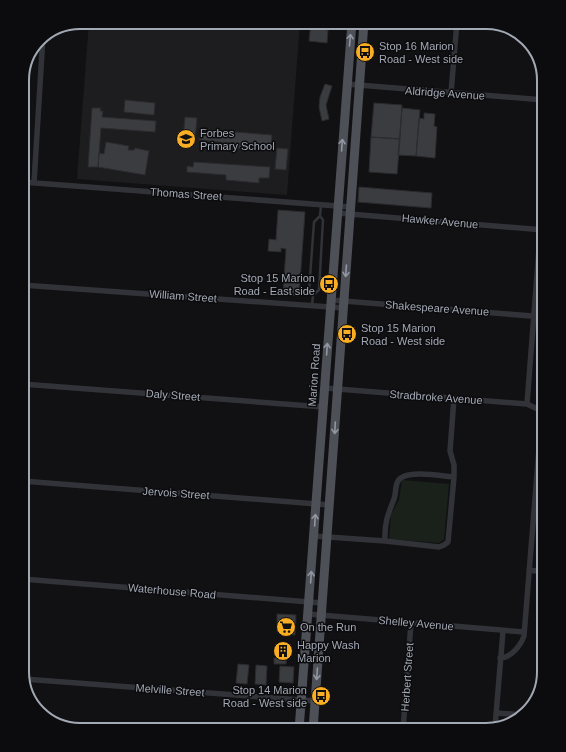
<svg xmlns="http://www.w3.org/2000/svg" width="566" height="752" viewBox="0 0 566 752" font-family="Arial,sans-serif">
<style>
.built{fill:#1d1d20}
.green{fill:#19211a}
.building{fill:#3b3c40;stroke:#2b2b2f}
.lines{fill:none;stroke-linecap:round;stroke-linejoin:round}
.service{stroke:#323338;stroke-width:2.5}
.minor{stroke:#323338;stroke-width:5.5}
.primary{stroke:#4e5057;stroke-width:9}
.oneway{stroke:#9196a1}
.labels{text-anchor:middle;dominant-baseline:central;stroke-width:3;stroke-linejoin:round;paint-order:stroke}
.poi-label{font-size:11px;fill:#a2a8b4;stroke:#0c0c0e;text-anchor:start}
.street-label{font-size:11px;fill:#a2a8b4;stroke:#0c0c0e}
.rim{fill:none;stroke:#a2a8b4;stroke-width:2}
</style>
<rect width="100%" height="100%" fill="#111113"/>
<path class="built" d="M89,22H300L287,195L77,179Z"/>
<path class="green" d="M402,480L449,484L444,539L439,543L389,539L391,515L399,500Z"/>
<path class="building" d="M311,22H326L325,30H328L327,43L309,41Z
M325,84L332,86L326,105L329,119L322,121L319,107L320,97Z
M125,100L155,103L154,115L124,112Z
M374,103L402,105L400,139L371,137Z
M92,108H101L100,111H103L102,117L156,121L155,132L101,128L98,167H88Z
M402,108L420,110L416,156L398,155Z
M424,113L435,114L434,126L437,127L435,158L416,156L419,118L424,119Z
M185,117L197,118L195,139L183,138Z
M200,129L272,135L271,146L262,145L261,150L228,147L229,143L199,140Z
M371,137L400,139L397,174L369,172Z
M106,142L129,146L128,150H134L135,148L149,151L145,175L98,167L99,153L104,154Z
M277,148L288,149L286,170L275,169Z
M194,162L270,167L269,178H259V183L226,180V175L187,172V166L193,167Z
M359,187L432,193L431,208L358,202Z
M278,210L305,212L299,296L283,294L286,249L281,248V252L268,251L269,239L276,240Z
M277,614L296,615L295,635L283,634V632H277Z
M280,645H287L286,664H274V658H279Z
M238,664L249,665L247,684L236,683Z
M256,665L267,666L266,685L255,684Z
M280,666L294,667L293,683L279,682Z
M252,723L271,725V730H251Z"/>
<g class="lines">
<path class="service" d="M313,295L319,290L323,220L320,216L321,205
M312,305L313,295L309,291L314,222L320,216"/>
<path class="minor" d="M346,84L544,100
M451,93L457,22
M22,182L351,207
M34,183L43,36
M337,213L544,230
M22,285L344,308
M331,300L544,317
M22,384L324,407
M325,388L527,404L544,412
M527,404L544,184
M22,481L330,505
M314,536L385,541L439,547L444,545L448,542L454,477V465L450,451L454,398
M385,541C384,524 388,514 394,499C396,494 395,486 398,481C405,469 442,476 454,477
M529,570L544,572
M22,579L322,603
M308,614L524,632
M500,658C511,658 521,645 524,636L542,411
M24,679L315,701
M496,713L524,715
M495,727L503,631
M403,730L411,623"/>
<path class="primary" d="M299,730L352,22
M313,730L364,22"/>
</g>
<defs><path id="oneway-shaft" d="M-6 0H5M1.5-3L5.5 0L1.5 3" fill="none" stroke-width="1.6" stroke-linecap="round" stroke-linejoin="round"/></defs>
<g class="oneway">
<use href="#oneway-shaft" transform="translate(350 40) rotate(-85)"/>
<use href="#oneway-shaft" transform="translate(342 145) rotate(-86)"/>
<use href="#oneway-shaft" transform="translate(346 271) rotate(94)"/>
<use href="#oneway-shaft" transform="translate(327 349) rotate(-86)"/>
<use href="#oneway-shaft" transform="translate(335 428) rotate(93)"/>
<use href="#oneway-shaft" transform="translate(315 520) rotate(-86)"/>
<use href="#oneway-shaft" transform="translate(311 577) rotate(-86)"/>
<use href="#oneway-shaft" transform="translate(317 674) rotate(94)"/>
</g>
<defs>
<symbol id="bus-disc" viewBox="-11 -11 22 22"><circle r="9.5" fill="#f9ad23" stroke="#0c0c0e"/><path d="M-5-6H5V4H4V6H2V4H-2V6H-4V4H-5ZM-3.5-4V0h7V-4ZM-3.5 1.2v1.5H-2V1.2ZM2 1.2v1.5H3.5V1.2Z" fill="#111"/></symbol>
<symbol id="school-disc" viewBox="-11 -11 22 22"><circle r="9.5" fill="#f9ad23" stroke="#0c0c0e"/><path d="M0-5L7-2L0 1L-7-2ZM-4 1L0 2.5L4 1V4Q0 6-4 4Z" fill="#111"/></symbol>
<symbol id="supermarket-disc" viewBox="-11 -11 22 22"><circle r="9.5" fill="#f9ad23" stroke="#0c0c0e"/><path d="M-6-5.5h2.5l.6 2H6L4.5 2H-2.5L-4.4-4H-6ZM-1.5 3.2a1.3 1.3 0 1 0 .1 0ZM3 3.2a1.3 1.3 0 1 0 .1 0Z" fill="#111"/></symbol>
<symbol id="building-disc" viewBox="-11 -11 22 22"><circle r="9.5" fill="#f9ad23" stroke="#0c0c0e"/><path d="M-4-6H4V6H1V3H-1V6H-4ZM-2.5-4.3h1.7v1.8h-1.7ZM.8-4.3h1.7v1.8H.8ZM-2.5-1h1.7V.8h-1.7ZM.8-1h1.7V.8H.8Z" fill="#111"/></symbol>
</defs>
<g fill-rule="evenodd">
<use href="#bus-disc" x="354" y="41" width="22" height="22"/>
<use href="#school-disc" x="175" y="128" width="22" height="22"/>
<use href="#bus-disc" x="318" y="273" width="22" height="22"/>
<use href="#bus-disc" x="336" y="323" width="22" height="22"/>
<use href="#supermarket-disc" x="275" y="616" width="22" height="22"/>
<use href="#building-disc" x="272" y="640" width="22" height="22"/>
<use href="#bus-disc" x="310" y="685" width="22" height="22"/>
</g>
<g class="labels">
<g class="poi-label">
<text x="379" y="46">Stop 16 Marion<tspan x="379" dy="13">Road - West side</tspan></text>
<text x="200" y="133">Forbes<tspan x="200" dy="13">Primary School</tspan></text>
<text x="315" y="278" text-anchor="end">Stop 15 Marion<tspan x="315" dy="13">Road - East side</tspan></text>
<text x="361" y="328">Stop 15 Marion<tspan x="361" dy="13">Road - West side</tspan></text>
<text x="300" y="627">On the Run</text>
<text x="297" y="645">Happy Wash<tspan x="297" dy="13">Marion</tspan></text>
<text x="307" y="690" text-anchor="end">Stop 14 Marion<tspan x="307" dy="13">Road - West side</tspan></text>
</g>
<g class="street-label">
<text transform="translate(445 93) rotate(4)">Aldridge Avenue</text>
<text transform="translate(186 194) rotate(4)">Thomas Street</text>
<text transform="translate(440 221) rotate(5)">Hawker Avenue</text>
<text transform="translate(183 296) rotate(4)">William Street</text>
<text transform="translate(437 308) rotate(4)">Shakespeare Avenue</text>
<text transform="translate(314 375) rotate(-86)">Marion Road</text>
<text transform="translate(173 395) rotate(4)">Daly Street</text>
<text transform="translate(436 397) rotate(4)">Stradbroke Avenue</text>
<text transform="translate(176 493) rotate(4)">Jervois Street</text>
<text transform="translate(172 591) rotate(5)">Waterhouse Road</text>
<text transform="translate(416 623) rotate(5)">Shelley Avenue</text>
<text transform="translate(407 677) rotate(-86)">Herbert Street</text>
<text transform="translate(170 690) rotate(4)">Melville Street</text>
</g>
</g>
<path d="M0 0H566V752H0ZM80 29H486A51 51 0 0 1 537 80V672A51 51 0 0 1 486 723H80A51 51 0 0 1 29 672V80A51 51 0 0 1 80 29Z" fill="#0c0c0e" fill-rule="evenodd"/>
<path class="rim" d="M80 29H486A51 51 0 0 1 537 80V672A51 51 0 0 1 486 723H80A51 51 0 0 1 29 672V80A51 51 0 0 1 80 29Z"/>
</svg>
